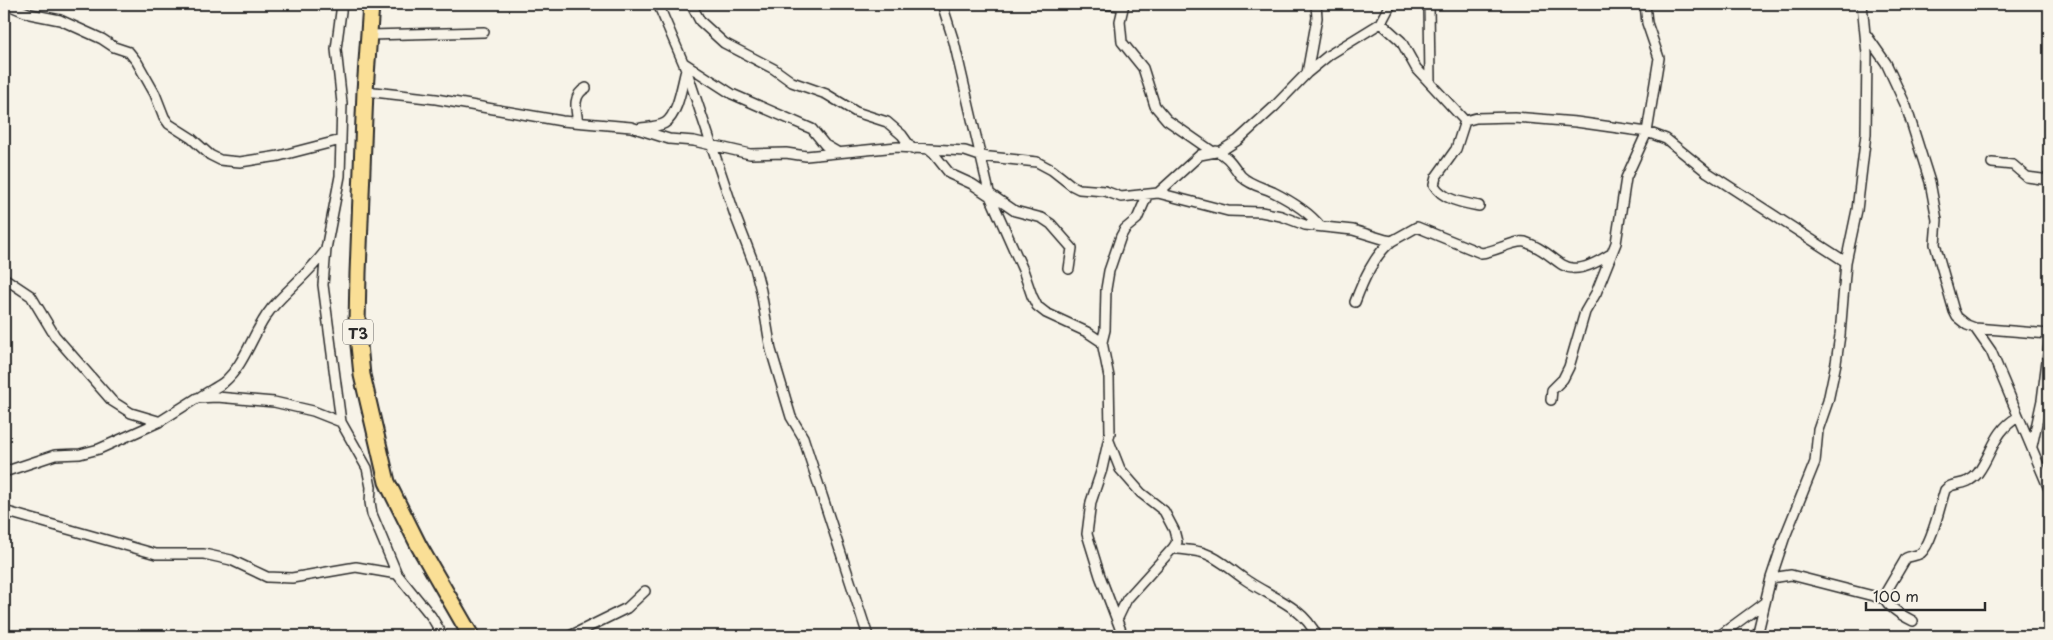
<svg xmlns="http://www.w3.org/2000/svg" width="2053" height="640" viewBox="0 0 2053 640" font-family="'Playpen Sans',sans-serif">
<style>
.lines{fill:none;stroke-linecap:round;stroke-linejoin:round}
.minor-casing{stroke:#2b2b2b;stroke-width:12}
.trunk-casing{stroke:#2b2b2b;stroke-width:19}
.minor{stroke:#f7f3e8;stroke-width:9}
.trunk{stroke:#fadf96;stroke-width:15}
.labels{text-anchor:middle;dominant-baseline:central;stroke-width:4;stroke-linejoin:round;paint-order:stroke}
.shield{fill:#f7f3e8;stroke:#686764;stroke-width:1}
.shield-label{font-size:15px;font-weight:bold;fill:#2b2b2b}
</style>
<rect width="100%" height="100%" fill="#f7f3e8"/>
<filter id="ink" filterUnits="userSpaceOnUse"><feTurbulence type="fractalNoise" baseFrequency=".02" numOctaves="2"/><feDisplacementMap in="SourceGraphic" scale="10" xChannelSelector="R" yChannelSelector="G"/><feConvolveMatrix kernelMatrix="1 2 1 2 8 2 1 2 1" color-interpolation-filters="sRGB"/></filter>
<g filter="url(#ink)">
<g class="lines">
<defs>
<path id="minor" d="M6,4L30,14L60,20L102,39L114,47L129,52L137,62L155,94L164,117L169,124L191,138L210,155L220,160L229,161L240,162L279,156L341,140
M342,4L336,49L342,103L340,176L326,249L323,285L341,422L367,468L371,487L370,502L372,514L397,574
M658,4L686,69L735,215L754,264L761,291L771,350L791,417L803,437L868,636
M691,4L700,21L724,43L774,69L792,82L826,94L856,112L887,122L902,135L912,149
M942,4L954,42L990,196L1023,270L1032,296L1037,306L1046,313L1087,332L1102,342L1109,377L1110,433L1102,469L1091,502L1087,534L1100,576L1123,636
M1100,4L1123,6
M1124,4L1120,21L1122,42L1143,68L1155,106L1167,120L1213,152
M1429,4L1430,82
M1381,23L1401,41L1416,68L1465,121
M1865,33L1886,63L1906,106L1930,182L1937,220L1935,244L1954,311L1957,317L1967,325L1975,328L1991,351L2049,489
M370,35L484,32
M684,63L732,94L812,129L825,145L837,152
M1307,73L1317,18L1316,4
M365,91L436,99L562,121L631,127L669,139L694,141L750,154L786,153L806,156L897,147L965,151L980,156L1037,162L1052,170L1071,185L1079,189L1105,191L1121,197L1158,193L1228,211L1261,212L1281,216L1305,225L1353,230L1386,240L1392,241L1417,227L1481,253C1495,252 1513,240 1525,242C1564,255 1559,286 1609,255
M1465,121L1476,118L1514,117L1576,122L1647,132L1666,139L1707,172L1846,262
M1465,121L1456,149L1436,177L1434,185C1443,200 1463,203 1479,206
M578,122C576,110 572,95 586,88
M641,128C649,127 658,127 665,123C678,115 682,84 686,70
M928,149L934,154L950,174L972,184L990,196
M1216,151C1229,156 1233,166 1241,176C1250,185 1262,187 1273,192C1289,200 1309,212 1320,226
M1992,163L2013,165L2027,177L2049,180
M1158,193L1200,155L1221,151L1238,140L1274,107L1307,73L1329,55L1381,23L1391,4
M990,194L1015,211L1042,218L1051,224L1072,248L1069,269
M4,278L31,296L55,336L112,401L131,413L158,421
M1355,302C1363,281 1374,255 1392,241
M1975,328L2049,334
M1102,342L1105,330L1106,289L1109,271L1121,236L1125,229L1137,219L1147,196
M200,397C207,392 216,388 223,383C246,364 253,331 271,309C289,288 310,272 326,250
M1551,400L1552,390L1563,379L1569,367L1585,312L1596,293L1616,243L1626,178L1647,132L1659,58L1647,23L1645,4
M1109,441L1120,469L1141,493L1164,511L1174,530L1177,542L1173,548L1127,599L1117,620
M2032,446L2042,400L2049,345
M4,472L55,455L80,454L99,449L159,422L197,398L217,397L274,402L313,411L341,422
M4,511L156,554H204L231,560L267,577L292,578L356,567L397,574L431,616L443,636
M1173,548C1183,550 1195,550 1204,553C1219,558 1230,569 1243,578C1269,597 1301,604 1317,636
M1771,578L1791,575L1885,599C1890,609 1903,616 1913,621
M1885,599L1886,592L1906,558C1910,556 1917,556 1921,553C1932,544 1940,505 1945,490C1952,481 1966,488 1978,473C1993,452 1994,431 2018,417
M570,636L627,608L645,591
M1719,636L1764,603
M1757,636L1771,578L1784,539L1815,462L1818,430L1828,401L1836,363L1840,335L1846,262L1857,210L1866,134L1867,54L1862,4"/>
<path id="trunk" d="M371,4L365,91L358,273L357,325L362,375L387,482L419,546L471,636"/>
</defs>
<use href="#minor" class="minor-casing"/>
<use href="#trunk" class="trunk-casing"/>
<use href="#minor" class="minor"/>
<use href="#trunk" class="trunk"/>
</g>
</g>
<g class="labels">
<rect class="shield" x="343" y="319.5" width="30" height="25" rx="4"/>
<g class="shield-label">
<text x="358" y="332">T3</text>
</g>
</g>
<rect width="2053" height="640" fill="none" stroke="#f7f3e8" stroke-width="20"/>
<rect x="10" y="10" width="2033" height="620" fill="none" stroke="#2b2b2b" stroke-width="2" filter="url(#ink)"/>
<path d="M1866 602v8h119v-8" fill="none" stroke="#2b2b2b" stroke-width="2.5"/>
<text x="1873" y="602" font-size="15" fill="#2b2b2b" stroke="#f7f3e8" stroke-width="4" paint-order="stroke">100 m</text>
</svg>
